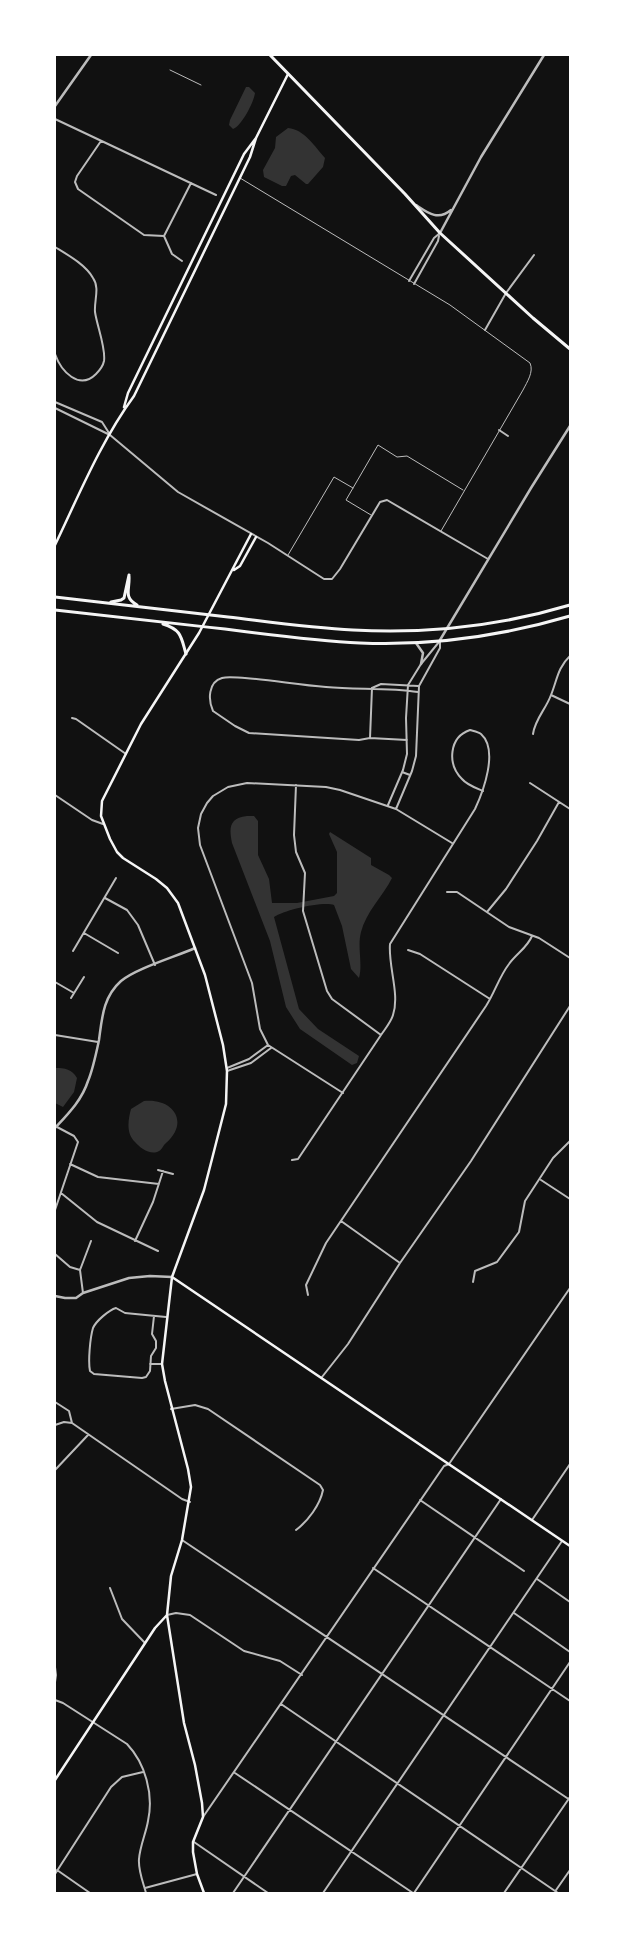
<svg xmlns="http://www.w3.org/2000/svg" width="625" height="1948" viewBox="0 0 625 1948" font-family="'Fira Sans Condensed',sans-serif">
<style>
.water{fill:#333}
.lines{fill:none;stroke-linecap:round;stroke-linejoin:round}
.service{stroke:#bcbcbc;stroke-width:1}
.minor{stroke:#bcbcbc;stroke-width:2}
.tertiary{stroke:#bcbcbc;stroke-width:2.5}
.secondary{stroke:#f5f5f5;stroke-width:2.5}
.primary{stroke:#f5f5f5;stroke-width:3}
.trunk{stroke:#f5f5f5;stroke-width:3}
</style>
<rect width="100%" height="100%" fill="#111"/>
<path class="water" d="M246,87H249L255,93C254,102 241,127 233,129L229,125L230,120Z
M288,128C304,129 315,147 325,158L323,167L308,184H306L295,175L291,176L286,186H282L264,177L263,170L275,148L276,137Z
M247,816H254L258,821V855L269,879L272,903H297L334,896L337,893V852L329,834L330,832L371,858V865L389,875L392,878C383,896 366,912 361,932C357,947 363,964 359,978L351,969L342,926L334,905C323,901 284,910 274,917L299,1009L318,1029L359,1056L357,1063L352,1065L300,1029L286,1007L270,941L232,843C229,828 229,818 247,816Z
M55,1068C65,1068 72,1069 77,1078L74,1092L63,1107L55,1103Z
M144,1101C173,1098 190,1122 166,1143C163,1145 162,1150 159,1151C151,1156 140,1148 135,1142C126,1134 128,1120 131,1109Z"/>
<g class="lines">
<path class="service" d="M170,70L201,85
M240,178L450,305L530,363C534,372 527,382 523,390L441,531
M371,515L346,500L378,445L397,457L407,456L463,490
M288,555L334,477L353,488"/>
<path class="minor" d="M55,119L216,195
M101,141L77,176L75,182L78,189L144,235L164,236L172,254L182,261
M164,236L191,183
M55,247C68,255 86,265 93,278C100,288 94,301 95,312C97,326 106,348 104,361C103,366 100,370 96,374C79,391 61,371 55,354
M409,281L434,238L440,233
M414,284L438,241L439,236
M485,330L506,293L534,255
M55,402L102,422L109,433
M55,408L110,435L178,492L268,543L324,579H332L340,569L380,502L387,500L488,559
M499,430L508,436
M372,688L370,738L359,740L249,733L235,726L213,711C208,700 208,682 222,678C229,676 238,678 245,678C272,680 299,685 326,687C356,690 387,687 418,692
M372,688L381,684L418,686
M551,695L570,704
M72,718L76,719L126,754
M533,734C535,719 546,709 551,695C557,680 558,667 570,656
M370,738L407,740
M402,772L410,775
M530,783L570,809
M296,785L294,835L296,852L305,873L303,911L327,991L332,999L381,1035
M55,795L92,820L103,824
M388,805L403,770L407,754L406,718L408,685L421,664L439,642
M396,809L412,771L416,756L419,686L440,648V641
M447,892H457L509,927L539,938L570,958
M105,898L127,910L138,925L155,965
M487,912L506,889L537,841L559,802
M84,933L118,953
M408,950L420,954L490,999
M73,951L116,878
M55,982L74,993
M71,998L84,977
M55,1035L98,1042
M227,1068L249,1059L268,1045
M227,1071L251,1063L271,1048
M343,1093L268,1045L260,1029L252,983L200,845L198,828L201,814L207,803L213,796L228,787L247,783L326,787L340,790L396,809L452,843
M292,1160L298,1159L381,1035C385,1029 391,1022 393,1015C400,994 388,966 390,944L475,809C483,792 499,750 481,734C478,732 473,731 470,730C449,737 447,764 462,779C467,785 476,788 483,791
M70,1164L98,1177L159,1184
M158,1170L173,1174
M541,1180L570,1199
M61,1193L97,1222L158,1251
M55,1210L78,1142L74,1136L57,1127
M341,1221L400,1263
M135,1241L153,1202L163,1171
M55,1254L70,1267L80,1270
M473,1282L475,1271L497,1262L519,1232L525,1201L553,1158L570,1141
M83,1293L80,1270L91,1241
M308,1295L306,1285L326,1243L486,1006C495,992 499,977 509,964C517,953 527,948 532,936
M154,1316L152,1334L156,1341V1348L151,1356L150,1371L146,1377L142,1378L94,1374L90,1371C88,1362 90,1338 93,1328C96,1321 109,1310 116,1308L125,1313L166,1317
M150,1364H162
M322,1377L348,1344L400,1263L471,1161L570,1006
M55,1402L69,1411L72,1423
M171,1409L195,1405L208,1409L320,1485L323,1490C320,1505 308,1521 296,1530
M55,1425L64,1422L72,1423L182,1499L190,1502
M55,1470L88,1435
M420,1500L524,1571
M532,1520L570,1464
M182,1540L570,1800
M373,1568L570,1701
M537,1579L570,1602
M110,1588L122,1619L145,1643
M514,1613L570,1652
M167,1615L176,1613L190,1615L244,1651L280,1661L302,1675
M55,1667L56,1675L55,1682
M55,1700L63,1703L127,1744C145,1763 154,1794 148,1821C146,1833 140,1846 139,1859C138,1870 143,1882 146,1893
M281,1704L558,1893
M235,1773L413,1893
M203,1817L444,1466L449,1464L570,1288
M194,1842L268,1893
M57,1870L90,1893
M55,1874L111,1787L122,1777L143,1772
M145,1888L197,1874
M233,1893L501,1499
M323,1893L562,1541
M414,1893L570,1662
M504,1893L570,1797
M554,1893L570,1870"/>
<path class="tertiary" d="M55,106L91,55
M416,205C428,213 438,221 451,210
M440,233L481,157L544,55
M440,640L531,488L570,426
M416,643L423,653L421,664
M55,1128C68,1114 82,1100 88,1081C93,1069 96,1054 99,1040C102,1018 103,997 121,981C137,968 175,957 195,948
M55,1296L65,1298H76L83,1293L129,1278L150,1276L172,1277"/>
<path class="secondary" d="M124,407L128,393L244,154L256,138L288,74
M55,545C79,495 101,441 134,396L250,157L256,138
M234,570L240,566L256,537
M172,1277L570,1546
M55,1780L155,1628L167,1615
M204,1893L197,1874L193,1852V1842L203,1817L202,1803L195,1765L184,1723L167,1615L171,1576L182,1540L191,1487L188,1469L165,1381L162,1364L172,1277L204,1190L212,1159L226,1104L227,1071L223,1045L205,975L178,903L167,888L156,879L123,858L117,852L110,839L101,816L102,801L141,724L199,633L251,534"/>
<path class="primary" d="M270,55L405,194L440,233L533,318L570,349"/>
<path class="trunk" d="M129,576C130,590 123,597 137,605
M55,597C113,604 170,610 228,617C270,622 311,628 353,630C426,634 500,626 570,605
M111,602L121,600L124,598L129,575
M55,610C111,616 168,623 225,629C270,635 315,641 360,643C431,646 502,636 570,616
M163,624C182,630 181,637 186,654"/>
</g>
<rect width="625" height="1948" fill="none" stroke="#ffffff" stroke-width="112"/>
</svg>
